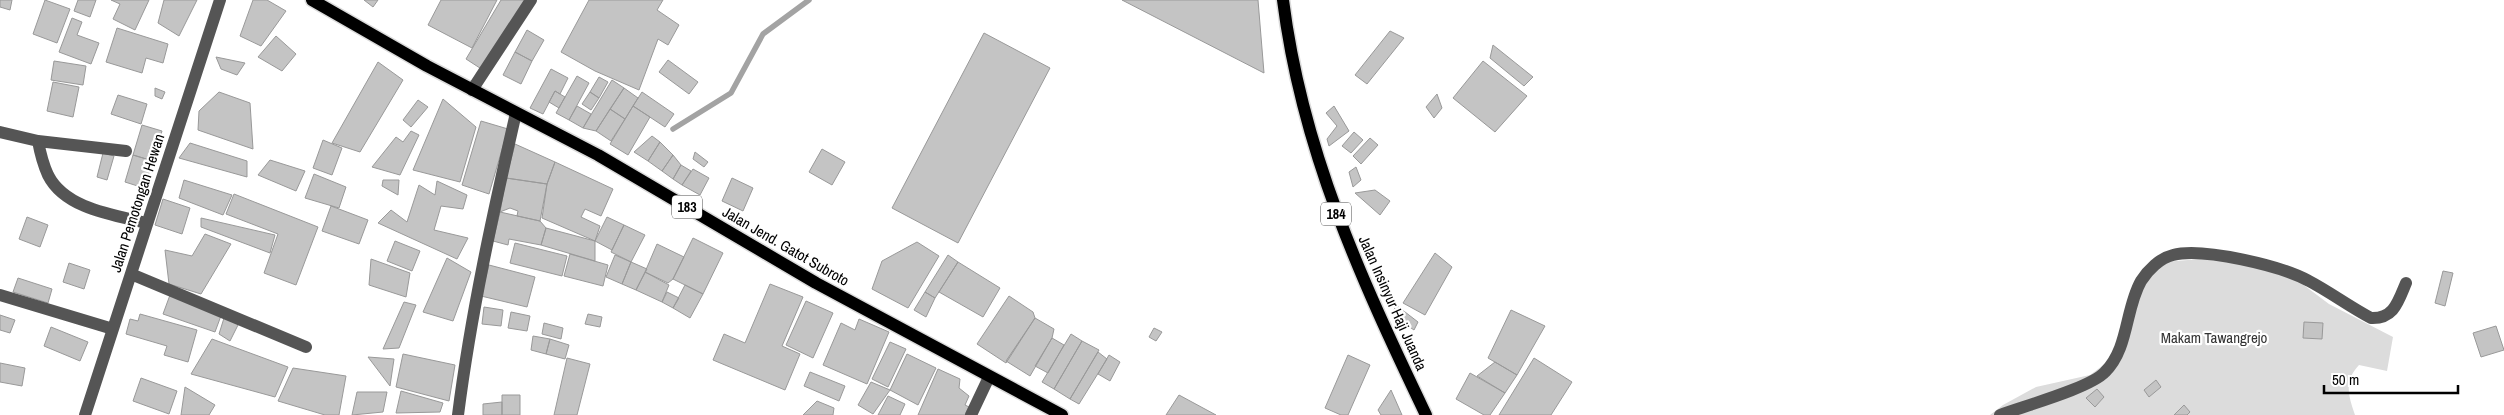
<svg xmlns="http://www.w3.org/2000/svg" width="2504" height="415" viewBox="0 0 2504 415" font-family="'Archivo Narrow',sans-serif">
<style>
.green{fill:#dcdcdc}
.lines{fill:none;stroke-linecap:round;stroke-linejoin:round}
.stream{stroke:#a3a3a3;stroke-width:5.5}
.building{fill:#c4c4c4;stroke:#999}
.major-casing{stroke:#dbdbdb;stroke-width:15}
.minor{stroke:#555;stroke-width:12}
.major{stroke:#000;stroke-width:12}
.labels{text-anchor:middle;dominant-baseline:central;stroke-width:4.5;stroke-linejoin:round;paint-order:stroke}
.shield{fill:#fff;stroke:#4c4c4c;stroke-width:1}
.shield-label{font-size:14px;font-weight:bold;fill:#000}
.street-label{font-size:15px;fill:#000;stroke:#fff}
.park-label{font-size:15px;fill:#333;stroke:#fff}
</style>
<rect width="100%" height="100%" fill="#fff"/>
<path class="green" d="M2212,258L2281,268L2329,304L2393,337L2387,371L2359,365C2344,381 2348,395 2355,415H1990L2003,405L2036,387L2090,375L2110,360L2136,290L2164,262Z"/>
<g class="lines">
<path class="stream" d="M673,129L731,93L763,34L809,0"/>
</g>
<path class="building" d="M0,0H12L10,10L0,7Z
M45,0L70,9L57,43L33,34Z
M78,0H96L90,17L74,11Z
M111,0H149L135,30L113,19L120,4Z
M164,0H197L179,36L158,23Z
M253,0H267L286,11L261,46L240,36Z
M364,0H378L373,7Z
M441,0H497L472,48L428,25Z
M501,0H525L483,70L466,59Z
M589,0H663L657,10L679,25L668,45L658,39L639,90L595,71L561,52Z
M1122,0H1258L1264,73Z
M72,18L82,22L77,35L99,43L91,64L59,52Z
M117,28L168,44L163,63L146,58L142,73L106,62Z
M527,30L544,40L532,61L515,52Z
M1390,31L1404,38L1367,84L1355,75Z
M984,33L1050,68L958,243L892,208Z
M276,36L296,54L282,71L258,57Z
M1493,45L1533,77L1524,86L1490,58Z
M515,52L532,61L521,84L503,75Z
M216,57L245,63L237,75L221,69Z
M668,60L698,82L689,94L659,72Z
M54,61L86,66L83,85L51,80Z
M1483,61L1527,96L1495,132L1453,98Z
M378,62L403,80L360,152L332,143Z
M551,69L568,78L560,94L555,91L543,114L530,108Z
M577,76L589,83L569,120L556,113Z
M599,77L608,82L599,98L590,92Z
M612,80L624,88L596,131L583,128Z
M53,82L79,87L73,117L47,111Z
M155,88L165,92L162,99L155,96Z
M624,88L638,98L625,119L610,109Z
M555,91L565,97L559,108L549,102Z
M219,92L250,103L253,149L198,130L199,111Z
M590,92L599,98L591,110L582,104Z
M642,92L674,114L665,127L633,106Z
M1437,94L1442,108L1434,118L1426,107Z
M118,95L147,104L141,124L111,114Z
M443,99L476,127L460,182L413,170Z
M418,100L428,107L411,127L403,120Z
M577,106L591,114L583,128L569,120Z
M633,106L650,117L628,155L610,144Z
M1334,106L1349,131L1329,146L1327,139L1337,126L1326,113Z
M610,109L625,119L611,141L596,131Z
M481,121L508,129L489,194L462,185Z
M142,125L162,131L153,161L133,155Z
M411,131L419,135L400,175L372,167L396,137L403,142Z
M1354,132L1363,140L1351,153L1342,146Z
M652,136L660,142L648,161L634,152Z
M1370,138L1378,145L1361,164L1353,156Z
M323,140L342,148L332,175L313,168Z
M660,142L673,155L662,171L648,161Z
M190,143L247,161V177L179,158Z
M515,144L555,162L547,184L506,178Z
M822,149L845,162L832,185L809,172Z
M695,152L708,162L704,167L693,159Z
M103,153L114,156L107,180L97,177Z
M133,155L153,161L144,188L125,182Z
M673,155L681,165L673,179L662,171Z
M270,160L305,171L296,191L258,175Z
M555,162L613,189L601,216L585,209L581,217L600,226L595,241L542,218L547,184Z
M681,165L691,171L682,185L673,179Z
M1356,167L1361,180L1353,187L1349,172Z
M693,169L709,178L700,195L682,185Z
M314,174L346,187L339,208L305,198Z
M506,178L547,184L540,221L517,216L518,211L510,208L500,212Z
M732,178L753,188L743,211L722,201Z
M184,180L232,195L223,215L179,198Z
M383,180H399L398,195L382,186Z
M437,181L467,195L463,209L441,206L434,230L468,238L457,259L378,223L391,210L407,222L419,185L435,195Z
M1375,190L1390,201L1380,215L1355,193Z
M234,194L318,227L296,285L264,273L278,234L226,214Z
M163,199L190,208L182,234L155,225Z
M331,206L368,220L359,244L322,231Z
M500,212L540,221L546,228L541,245L509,239L508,245L493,241Z
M27,217L48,225L40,247L19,239Z
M607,217L624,225L612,250L595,241Z
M201,218L275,235L270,253L201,227Z
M624,225L645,235L631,262L611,252Z
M546,228L595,241V261L541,245Z
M205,234L231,244L201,294L169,284L165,250L192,256Z
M693,238L723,253L703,294L673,279Z
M395,241L420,251L412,271L387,261Z
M917,242L939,256L908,308L872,289L882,261Z
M515,243L567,256L562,276L510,263Z
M657,244L684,257L673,279L668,283L645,272Z
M1435,253L1452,267L1425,315L1403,303Z
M570,254L608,265L603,286L564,276Z
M615,255L631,262L622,284L606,277Z
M948,255L958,262L935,298L925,292Z
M447,258L471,272L453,321L423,312Z
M371,259L410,273L406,297L369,285Z
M631,262L647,269L636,290L622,284Z
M958,262L1000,288L983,317L939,292Z
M69,263L90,270L84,289L63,282Z
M489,265L535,277L527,307L481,296Z
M2443,271L2453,273L2445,306L2435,303Z
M645,272L669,285L662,302L636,290Z
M18,278L52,289L48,303L13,292Z
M770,284L803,297L782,346L800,354L785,390L713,360L724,334L745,343Z
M685,285L703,294L690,318L673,308Z
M667,292L679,298L673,308L662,302Z
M925,292L935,298L926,317L914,310Z
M170,295L222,313L215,332L163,314Z
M1009,296L1033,312L1035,318L1006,363L977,344Z
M806,301L833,313L813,358L786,345Z
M404,302L416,305L399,348L383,349Z
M1396,305L1418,322L1414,330L1392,315Z
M484,307L503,310L501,326L482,324Z
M1511,310L1545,326L1517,375L1488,358Z
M511,312L530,316L527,331L508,328Z
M140,314L197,330L188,362L164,355L167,346L126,334L130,319L138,321Z
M588,314L602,317L600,327L585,324Z
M0,315L15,320L10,333L0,330Z
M224,318L239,323L230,341L219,334Z
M1035,318L1054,329L1052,338L1030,376L1006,361Z
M859,319L889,332L867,384L823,365L841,323L855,330Z
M2304,322L2323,323L2322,339L2303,338Z
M544,323L563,328L561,339L542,334Z
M2496,326L2504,350L2481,357L2473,333Z
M51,327L88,342L80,361L44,346Z
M1154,328L1162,332L1156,341L1149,337Z
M1071,334L1082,341L1054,389L1042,382Z
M533,336L550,339L546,354L531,350Z
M1052,338L1064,345L1048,373L1035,366Z
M212,339L288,367L275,397L191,374Z
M550,339L569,345L565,359L546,354Z
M1082,341L1099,350L1070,399L1054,389Z
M890,342L906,349L888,387L872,379Z
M1098,352L1107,359L1079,404L1070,399Z
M403,354L455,365L449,401L396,387Z
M907,354L936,368L918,405L890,390Z
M1109,355L1120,362L1110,381L1098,374Z
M1348,355L1370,365L1348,415H1341L1325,408Z
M368,357L394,359L390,386Z
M567,358L590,364L577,415H554Z
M1534,358L1572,382L1551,415H1499Z
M1495,362L1517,375L1505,393L1477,376Z
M0,363L25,368L22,386L0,382Z
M293,368L346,376L339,415H325L278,401Z
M938,369L960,379L959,388L969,396L965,405L969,407L965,415H918Z
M810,372L845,386L839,401L804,386Z
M1470,373L1505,393L1490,415H1484L1456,399Z
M141,378L177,391L169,414L133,401Z
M2156,380L2161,387L2149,397L2144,390Z
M871,382L890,390L873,414L858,405Z
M185,387L215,405L209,415H181Z
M2097,389L2104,397L2095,407L2086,398Z
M1391,390L1402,415H1381L1378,410Z
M401,391L443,403L440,412L396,413Z
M357,392H387L383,412L352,415Z
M502,395H520V415H502Z
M1179,395L1216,415H1166Z
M888,396L905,404L900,415H878Z
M817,401L834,408L833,415H803Z
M502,402V415H483V404Z
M2184,405L2190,412L2187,415H2174Z"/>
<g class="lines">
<defs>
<path id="major" d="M312,0L427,66L598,155L816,283L1062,415
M1283,0C1302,151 1361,279 1426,415"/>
</defs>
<use href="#major" class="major-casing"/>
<path class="minor" d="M472,90L531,0
M0,132L38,141L126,151
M38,141C40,152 43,164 48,175C65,209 114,215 147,223
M131,274L306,347
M0,295L113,329
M85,415L220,0
M458,415C471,313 493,213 516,113
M971,415L989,377
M2000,415C2024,406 2090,388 2105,372C2129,348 2125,309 2141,281C2148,270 2160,258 2173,255C2202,247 2282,266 2309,281C2330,292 2350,307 2371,318C2394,319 2398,302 2406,283"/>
<use href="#major" class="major"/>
</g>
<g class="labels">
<g class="shield">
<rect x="672" y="195.5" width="30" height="23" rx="4"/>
<rect x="1321" y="202.5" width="30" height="23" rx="4"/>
</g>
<g class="shield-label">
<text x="687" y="207">183</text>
<text x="1336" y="214">184</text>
</g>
<g class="street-label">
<text transform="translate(137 203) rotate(-72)">Jalan Pemotongan Hewan</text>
<text transform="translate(786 246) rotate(30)">Jalan Jend. Gatot Subroto</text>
<text transform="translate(1393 303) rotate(66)">Jalan Insinyur Haji Juanda</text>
</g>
<g class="park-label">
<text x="2214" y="337">Makam Tawangrejo</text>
</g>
</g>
<path d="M2324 385v8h134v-8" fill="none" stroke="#000000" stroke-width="2.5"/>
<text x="2332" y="385" font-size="15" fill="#000000" stroke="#ffffff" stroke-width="4" paint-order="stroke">50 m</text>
</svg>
